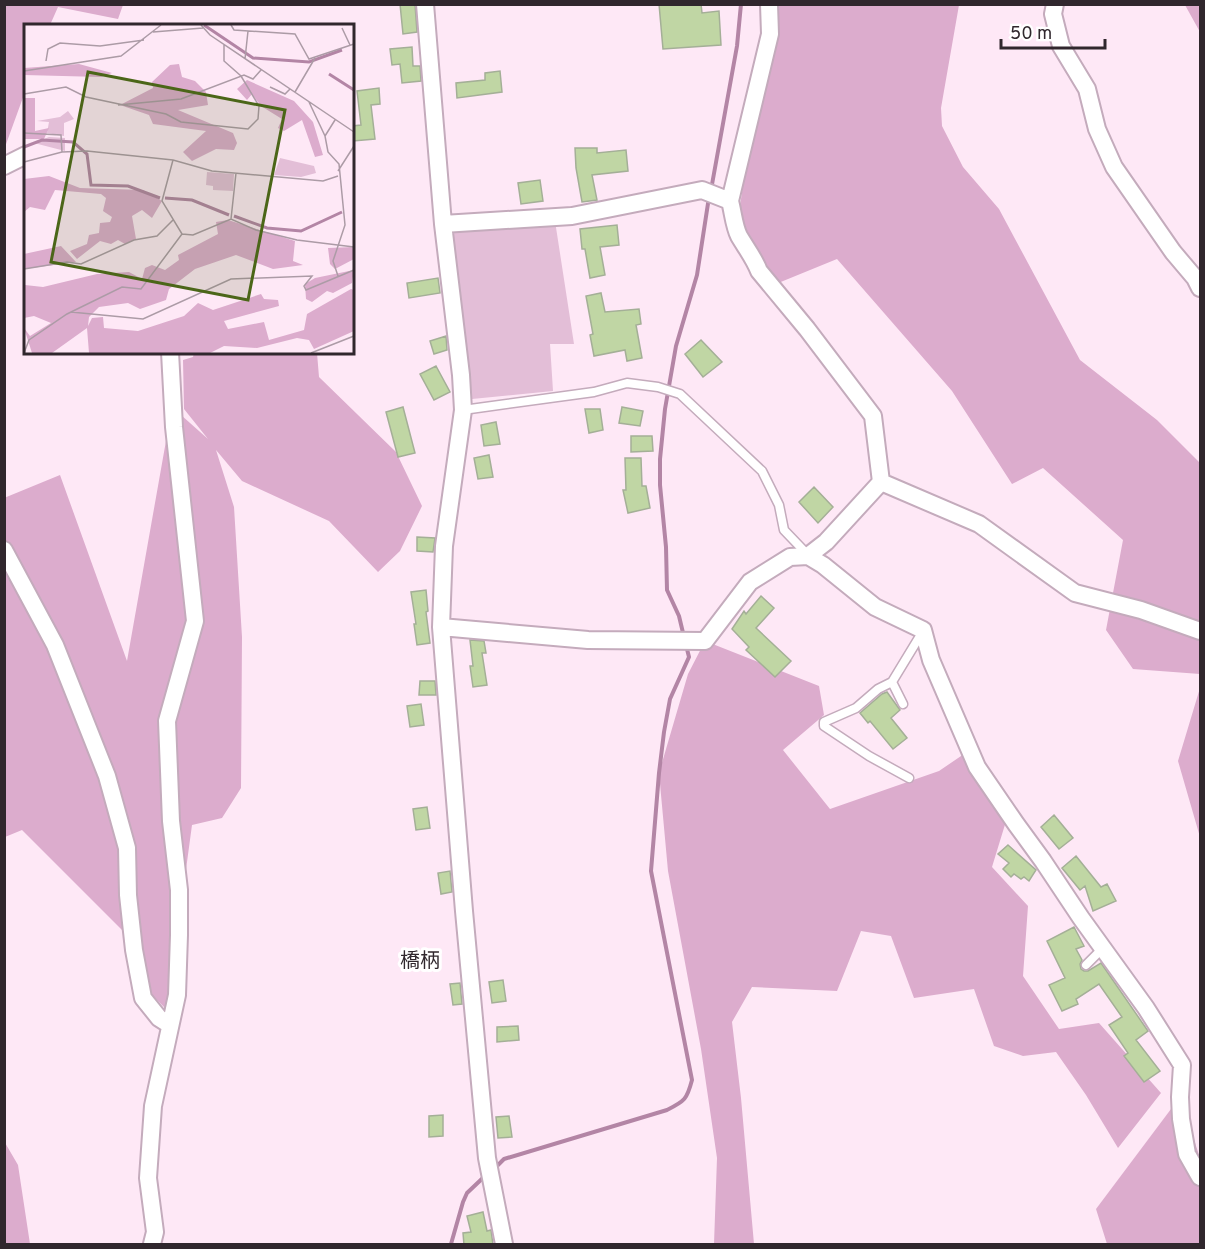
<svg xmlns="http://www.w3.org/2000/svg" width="1205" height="1249" viewBox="0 0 1205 1249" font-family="Overpass,'Noto Sans JP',sans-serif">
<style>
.green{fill:#e3bed7}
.forest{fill:#dcaccd}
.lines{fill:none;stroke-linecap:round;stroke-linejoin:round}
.stream{stroke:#b385a5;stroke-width:4}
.building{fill:#c0d6a4;stroke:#a4af97;stroke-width:1.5}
.service-casing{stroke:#c4abbc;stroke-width:11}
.minor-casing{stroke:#c4abbc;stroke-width:20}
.service{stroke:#fff;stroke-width:8}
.minor{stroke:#fff;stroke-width:16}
.labels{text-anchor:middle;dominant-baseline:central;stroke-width:6;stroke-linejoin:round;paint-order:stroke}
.neighbourhood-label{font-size:20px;fill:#30272d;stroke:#fff}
.inset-river{fill:none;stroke:#b385a5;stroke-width:3}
.inset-road{fill:none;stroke:#ac9ba6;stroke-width:1.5}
.view{fill:#4b6618;fill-opacity:0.15;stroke:#4b6618;stroke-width:3}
.inset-edge{fill:none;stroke:#30272d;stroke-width:3}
</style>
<rect width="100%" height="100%" fill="#fee8f6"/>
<path class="green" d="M555,221L574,344H550L553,391L472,399L453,232Z"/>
<path class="forest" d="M5,4L123,5L118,19L58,7L50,25L26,26L25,92L5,147Z
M770,5H959L941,108L942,126L963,167L999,209L1080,360L1157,420L1200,463V674L1133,669L1106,630L1123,540L1043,468L1012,484L952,391L837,259L766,288L738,219Z
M1185,5H1200V32Z
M194,353H317L319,377L396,452L422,506L400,551L378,572L329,521L242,481L216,450L234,507L242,637L241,788L222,818L192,825L167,1010L140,983L123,931L22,830L5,837L4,498L60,475L127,661L172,407L208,439L184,409L183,360L193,357Z
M705,641L819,686L824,715L783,750L830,809L939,771L964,754L1007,818L992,867L1028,906L1023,976L1059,1029L1099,1023L1161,1093L1118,1148L1086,1095L1056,1052L1023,1056L994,1046L974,989L914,998L891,936L861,931L837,991L752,987L732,1022L741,1098L754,1244H714L717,1158L701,1049L668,871L659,773L688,674Z
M1200,688V837L1178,761Z
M1180,1097L1200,1158V1244H1107L1096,1209Z
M4,1141L18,1165L30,1244H5Z"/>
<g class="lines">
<path class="stream" d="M711,190L737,46L741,4
M684,637L679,616L667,590L666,547L660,485V459L665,409L676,346L697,275L709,197
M494,1169L504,1159L667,1110C685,1101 687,1099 692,1080L651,871L659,773L664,732L670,699L689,657L686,645
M451,1244L463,1202L467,1193L486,1175"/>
</g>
<path class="building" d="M400,4H415L417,32L403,34Z
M659,4H701L702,13L719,11L721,45L663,49Z
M412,47L413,66H420L421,81L402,83L400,64L392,65L390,49Z
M500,71L502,92L457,98L456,83L485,80V73Z
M379,88L380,104L371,105L375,139L353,141L352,126L361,125L357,91Z
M575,148H597V153L626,150L628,171L592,175L597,200L582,202L576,168Z
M540,180L543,201L521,204L518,183Z
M617,225L619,245L600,247L605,275L590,278L585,249H582L580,229Z
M438,278L440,293L409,298L407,283Z
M601,293L605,312L639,309L641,324L636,325L642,358L627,361L625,350L594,356L590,335L593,334L586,296Z
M446,336L447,350L434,354L430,341Z
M701,340L722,362L703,377L685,354Z
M436,366L450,392L434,400L420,374Z
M403,407L415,453L398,457L386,412Z
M622,407L643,411L640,426L619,423Z
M585,409H600L603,430L589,433Z
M496,422L500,444L484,446L481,425Z
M631,436H652L653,451L631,452Z
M489,455L493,477L478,479L474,458Z
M625,458H641L642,486H646L650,508L628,513L623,490H626Z
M814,487L833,507L818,523L799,502Z
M417,537L435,538L433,552L417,551Z
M426,590L428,611L426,612L430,643L417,645L414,624H416L411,592Z
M761,596L774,608L756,628L791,661L775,677L746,650L749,647L732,629L744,611L746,614Z
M470,640L484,641L486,653H482L487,685L473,687L470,666H473Z
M420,681H435L436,695H419Z
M887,692L900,710L891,718L907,738L893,749L870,721L868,723L860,713L882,694Z
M421,704L424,725L410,727L407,706Z
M427,807L430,828L416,830L413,809Z
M1054,815L1073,838L1059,849L1041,827Z
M1008,845L1036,870L1029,881L1024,877L1021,879L1014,874L1011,877L1003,869L1009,863L998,854Z
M1076,856L1101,887L1107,884L1116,901L1093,911L1085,886L1080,890L1062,868Z
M450,871L452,892L441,894L438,873Z
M1074,927L1084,946L1076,949L1082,960L1080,964L1081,969L1084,971H1088L1101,963L1148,1031L1136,1040L1160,1071L1144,1082L1124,1056L1128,1053L1109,1025L1122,1017L1099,984L1076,999L1078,1004L1062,1011L1049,985L1065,978L1047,941Z
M503,980L506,1001L492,1003L489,982Z
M460,983L462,1004L453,1005L450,984Z
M518,1026L519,1040L497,1042V1027Z
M443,1115V1136L429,1137V1116Z
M509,1116L512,1137L498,1138L496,1117Z
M483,1212L487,1231L491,1230L493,1245H464L463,1233L471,1232L467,1216Z"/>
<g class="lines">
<defs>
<path id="service" d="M463,410L594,392L627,383L658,387L680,394L762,471L779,505L784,530L808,555
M892,682L903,704
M909,778L869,756L824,726V722L856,708L878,689L892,682L923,631
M1086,965L1103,948"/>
<path id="minor" d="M425,4L443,224L461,375L463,410L444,546L441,627L464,911L487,1158L504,1244
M1055,4L1053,14L1061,46L1087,89L1097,129L1114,167L1173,252L1195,278L1200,288
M4,166L26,155
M443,224L572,216L702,190L730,201
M881,482L979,524L1075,593L1141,610L1200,631
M4,550L55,645L107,776L127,848L128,895L134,950L143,998L159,1018L170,1025
M808,556L823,565L875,607L923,630L931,660L977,767L1016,824L1043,861L1081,918L1146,1008L1182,1065L1180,1097L1181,1119L1187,1154L1200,1177
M441,627L588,640L705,641L750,582L790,557L808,556L826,542L881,482L873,416L807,329L759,271C754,258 746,248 739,236C734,226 733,212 730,201L770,34L769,4
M152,1244L155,1232L148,1178L153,1106L177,995L179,935V890L171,821L167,721L195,621L174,427L170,352"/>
</defs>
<use href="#service" class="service-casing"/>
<use href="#minor" class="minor-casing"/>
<use href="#service" class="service"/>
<use href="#minor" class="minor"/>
</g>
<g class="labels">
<g class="neighbourhood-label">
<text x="420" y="962">橋柄</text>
</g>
</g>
<g transform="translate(24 24)">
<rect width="330" height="330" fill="#fee8f6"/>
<path d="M44,87L50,95L40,99V112L23,109L25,98L13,97L36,93ZM25,113L41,114V127L10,119ZM256,134L290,142L292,149L277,153L250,151ZM183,148L210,150L209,167L189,166V162L182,161Z" fill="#e3bed7"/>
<path d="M55,40L88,49L77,53L0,51V44ZM155,40L158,53L171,57L182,68L184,81L154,86L209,109L213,119L210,126L192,125L168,137L159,128L182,107L129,100L125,91L96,81L129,64L128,58L146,41ZM223,56L270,77L289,98L299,131L291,133L278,96L260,107L254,104L258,95L237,82L228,70L223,76L213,65ZM0,74H11V107L25,104L20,115H0ZM25,152L56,164L119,166L138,177L128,194L118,186L108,192L112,215L101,220L94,216L87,220L76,217L53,235L46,227L63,220L65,211L75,209L76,199L86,198L88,193L79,187L82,174L77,170L31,166L21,186L6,183L0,188V155ZM204,196L271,217L269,237L279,241L249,245L212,231L171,245L145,265L142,276L116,285L104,279L75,283L65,293L64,302L68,294L79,293L80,304L114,307L160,292L174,279L189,286L237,270L240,275L254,276L255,282L200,297L204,305L240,298L245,316L280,306L283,290L327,265L330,266V307L290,325L285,316L273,314L233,324L200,322L186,329H65L63,304L28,329H8L0,304L6,312L27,299L10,292L0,294V254L1,261L19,263L73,250L105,248L118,255L121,244L128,241L141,246L155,236L154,231L194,210L192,198ZM37,222L52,238L0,245V230ZM330,223V235L311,245L306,240L304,224ZM330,246L328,259L309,269L303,267L288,278L282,275L281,260L291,254Z" fill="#dcaccd"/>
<path class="inset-river" d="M180,1L229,34L285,38L318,26M305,50L330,66M0,123L18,116L49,118L63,130L67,161L104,162L136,174M141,174L168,176L205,191M210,192L243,204L277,207L318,188"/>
<path class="inset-road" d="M177,1L186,11L330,108M207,1L210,6L271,10L285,35L330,20M318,4L326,21M129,8L179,4M221,35L224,7M22,37L24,25L36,19L76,22L120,16M0,47L97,32L137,1M246,63L261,70L266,65M271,68L291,34M0,70L42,63L62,73L142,90L157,98L224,105L234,95L235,82L217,52L200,37V21M285,78L301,112L304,128L315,140L321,201L309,237L314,252M94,81L157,75L220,51L229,55L237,46M0,109L37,111L38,128M301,112L311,96M149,136L138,177L158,210L169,211L207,195L232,206L273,216L330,223M0,138L38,128L63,127L149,136L188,147L299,157L314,152M314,147L330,122M207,195L212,149M0,245L43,238L57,240L110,216L133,212L149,196M47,288L119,295L207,255L288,252L280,262L282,266L330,246M0,329L5,316L43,290L98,263L117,265L158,210M287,329L330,312"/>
<path class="view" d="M64,48L261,86L224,276L27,238Z"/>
<rect width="330" height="330" class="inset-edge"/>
</g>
<rect width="1205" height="1249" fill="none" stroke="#30272d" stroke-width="12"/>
<path d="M1001 39v9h104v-9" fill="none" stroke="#30272d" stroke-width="3"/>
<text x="1010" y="39" font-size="18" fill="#30272d" stroke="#ffffff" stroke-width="4.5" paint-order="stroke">50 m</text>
</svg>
